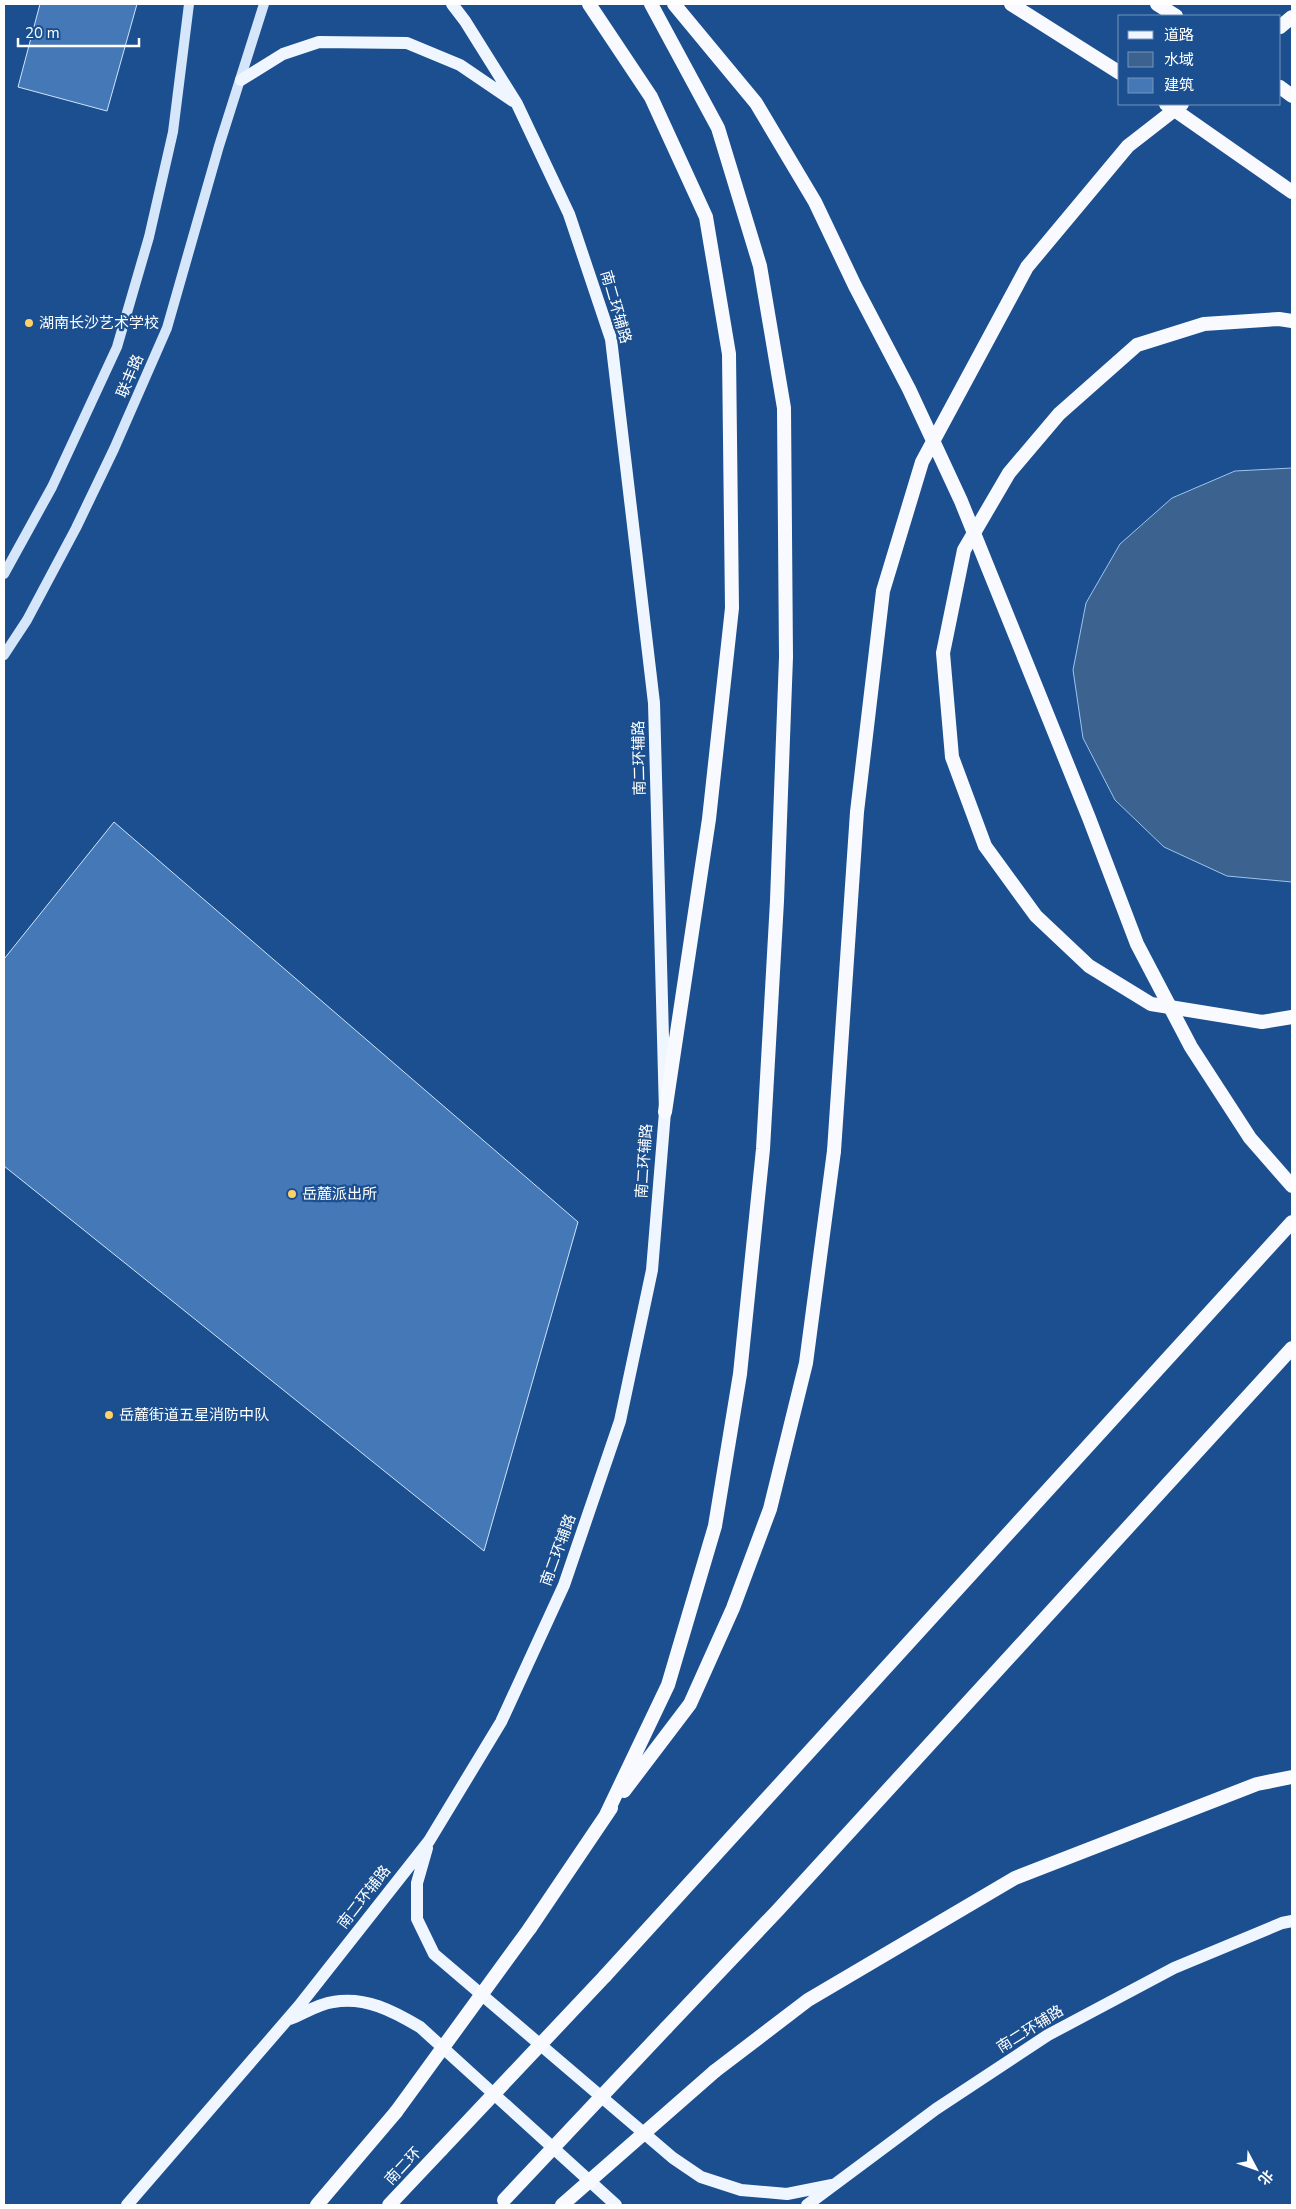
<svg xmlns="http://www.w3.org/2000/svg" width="1296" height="2209" viewBox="0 0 1296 2209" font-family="'Nunito Sans','Noto Sans SC',sans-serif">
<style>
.water{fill:#3c6290;stroke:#9cc4f0}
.building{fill:#4478b7;stroke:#cfe3fa}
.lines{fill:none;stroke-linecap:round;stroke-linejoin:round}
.secondary{stroke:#d6e6fa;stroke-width:10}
.primary{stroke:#f0f6ff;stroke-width:12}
.trunk{stroke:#f8faff;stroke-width:14}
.trunk-bridge{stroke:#f8faff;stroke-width:14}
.poi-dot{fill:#ffd166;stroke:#1b4f8f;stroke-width:2}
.labels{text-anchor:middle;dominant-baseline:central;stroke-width:4.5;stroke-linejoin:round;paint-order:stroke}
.street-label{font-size:15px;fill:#fff;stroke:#1b4f8f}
.poi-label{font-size:15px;fill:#fff;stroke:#1b4f8f;text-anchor:start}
</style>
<rect width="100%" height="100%" fill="#1b4f8f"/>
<path class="water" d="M1292,468V882L1227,876L1164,847L1115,800L1083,738L1073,670L1086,603L1120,544L1172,498L1235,471Z"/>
<path class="building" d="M40,4H137L107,111L18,87Z
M114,822L578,1222L484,1551L4,1166V959Z"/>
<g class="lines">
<path class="secondary" d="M4,574L52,487L117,347L149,237L173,132L189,4
M4,655L27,620L76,528L114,449L167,328L219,146L264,4"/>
<path class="primary" d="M241,80L283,54L319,42L407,43L460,65L513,101
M427,1848L417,1883V1919L434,1954L673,2158L701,2177L741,2190L787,2194L832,2185
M290,2019C303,2014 318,2004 333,2002C365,1996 393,2011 420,2027L616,2205
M127,2205L299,2006L429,1841L501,1722L564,1585L620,1421L652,1270L665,1112L654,703L611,339L569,214L517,104L465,21L452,4
M807,2205L936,2109L1048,2035L1174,1968L1282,1923L1292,1921"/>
<path class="trunk" d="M589,4L651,97L706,217L729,354L732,608L709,819L665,1112
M1011,4L1120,73
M1157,4L1176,16
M1280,27L1292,17
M1280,87L1292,96
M1166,104L1292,192
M1292,321L1279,319L1204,324L1137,345L1059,414L1009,473L964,550L943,653L952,757L985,846L1036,916L1089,966L1151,1004L1262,1022L1292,1017
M624,1791L690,1704L733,1608L770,1509L806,1363L834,1151
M606,1815L668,1685L715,1526L740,1374L763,1149L777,901L786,657L784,408L760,266L718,128L651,4
M530,1928L611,1808
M605,1976L1292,1222
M666,2028L778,1910L1292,1348
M715,2071L808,2000L1015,1878L1257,1784L1292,1777
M317,2205L396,2112
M389,2205L441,2150"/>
<path class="trunk-bridge" d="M674,4L756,103L815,202L855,286L909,389L961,501L1089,818L1137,944L1191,1047L1250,1138L1292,1186
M834,1151L857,812L883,591L922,462L1027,267L1128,146L1182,104
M396,2112L530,1928
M441,2150L605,1976
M504,2200L666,2028
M562,2205L715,2071"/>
</g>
<g class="poi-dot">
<circle cx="29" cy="323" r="5"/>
<circle cx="292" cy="1194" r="5"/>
<circle cx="109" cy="1415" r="5"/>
</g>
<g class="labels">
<g class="street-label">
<text transform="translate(616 307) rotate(74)">南二环辅路</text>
<text transform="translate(130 376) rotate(-67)">联丰路</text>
<text transform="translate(639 758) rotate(-91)">南二环辅路</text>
<text transform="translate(644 1161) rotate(-86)">南二环辅路</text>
<text transform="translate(558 1550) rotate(-70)">南二环辅路</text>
<text transform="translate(364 1897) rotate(-52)">南二环辅路</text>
<text transform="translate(1030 2029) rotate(-32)">南二环辅路</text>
<text transform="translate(403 2166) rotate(-47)">南二环</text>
</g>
<g class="poi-label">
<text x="39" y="323">湖南长沙艺术学校</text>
<text x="302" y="1194">岳麓派出所</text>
<text x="119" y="1415">岳麓街道五星消防中队</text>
</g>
</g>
<rect width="1296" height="2209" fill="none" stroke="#ffffff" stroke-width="10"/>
<rect x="1118" y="15" width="162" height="90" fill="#1b4f8f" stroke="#7695bc"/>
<rect x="1128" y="31" width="25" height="8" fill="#f0f6ff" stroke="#7695bc"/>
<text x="1164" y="40" font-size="15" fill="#ffffff">道路</text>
<rect x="1128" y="52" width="25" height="15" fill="#3c6290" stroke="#7695bc"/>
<text x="1164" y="65" font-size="15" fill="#ffffff">水域</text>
<rect x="1128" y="78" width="25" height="15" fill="#4478b7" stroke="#7695bc"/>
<text x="1164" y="90" font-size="15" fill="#ffffff">建筑</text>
<g transform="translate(1256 2169) rotate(131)" stroke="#1b4f8f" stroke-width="4" paint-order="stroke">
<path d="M0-4L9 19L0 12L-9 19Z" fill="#ffffff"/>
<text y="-8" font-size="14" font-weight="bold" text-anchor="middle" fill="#ffffff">北</text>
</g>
<path d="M18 38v8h121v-8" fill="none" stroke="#ffffff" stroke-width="2.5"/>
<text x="25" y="38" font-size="15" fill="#ffffff" stroke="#1b4f8f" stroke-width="4" paint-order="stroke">20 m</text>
</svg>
